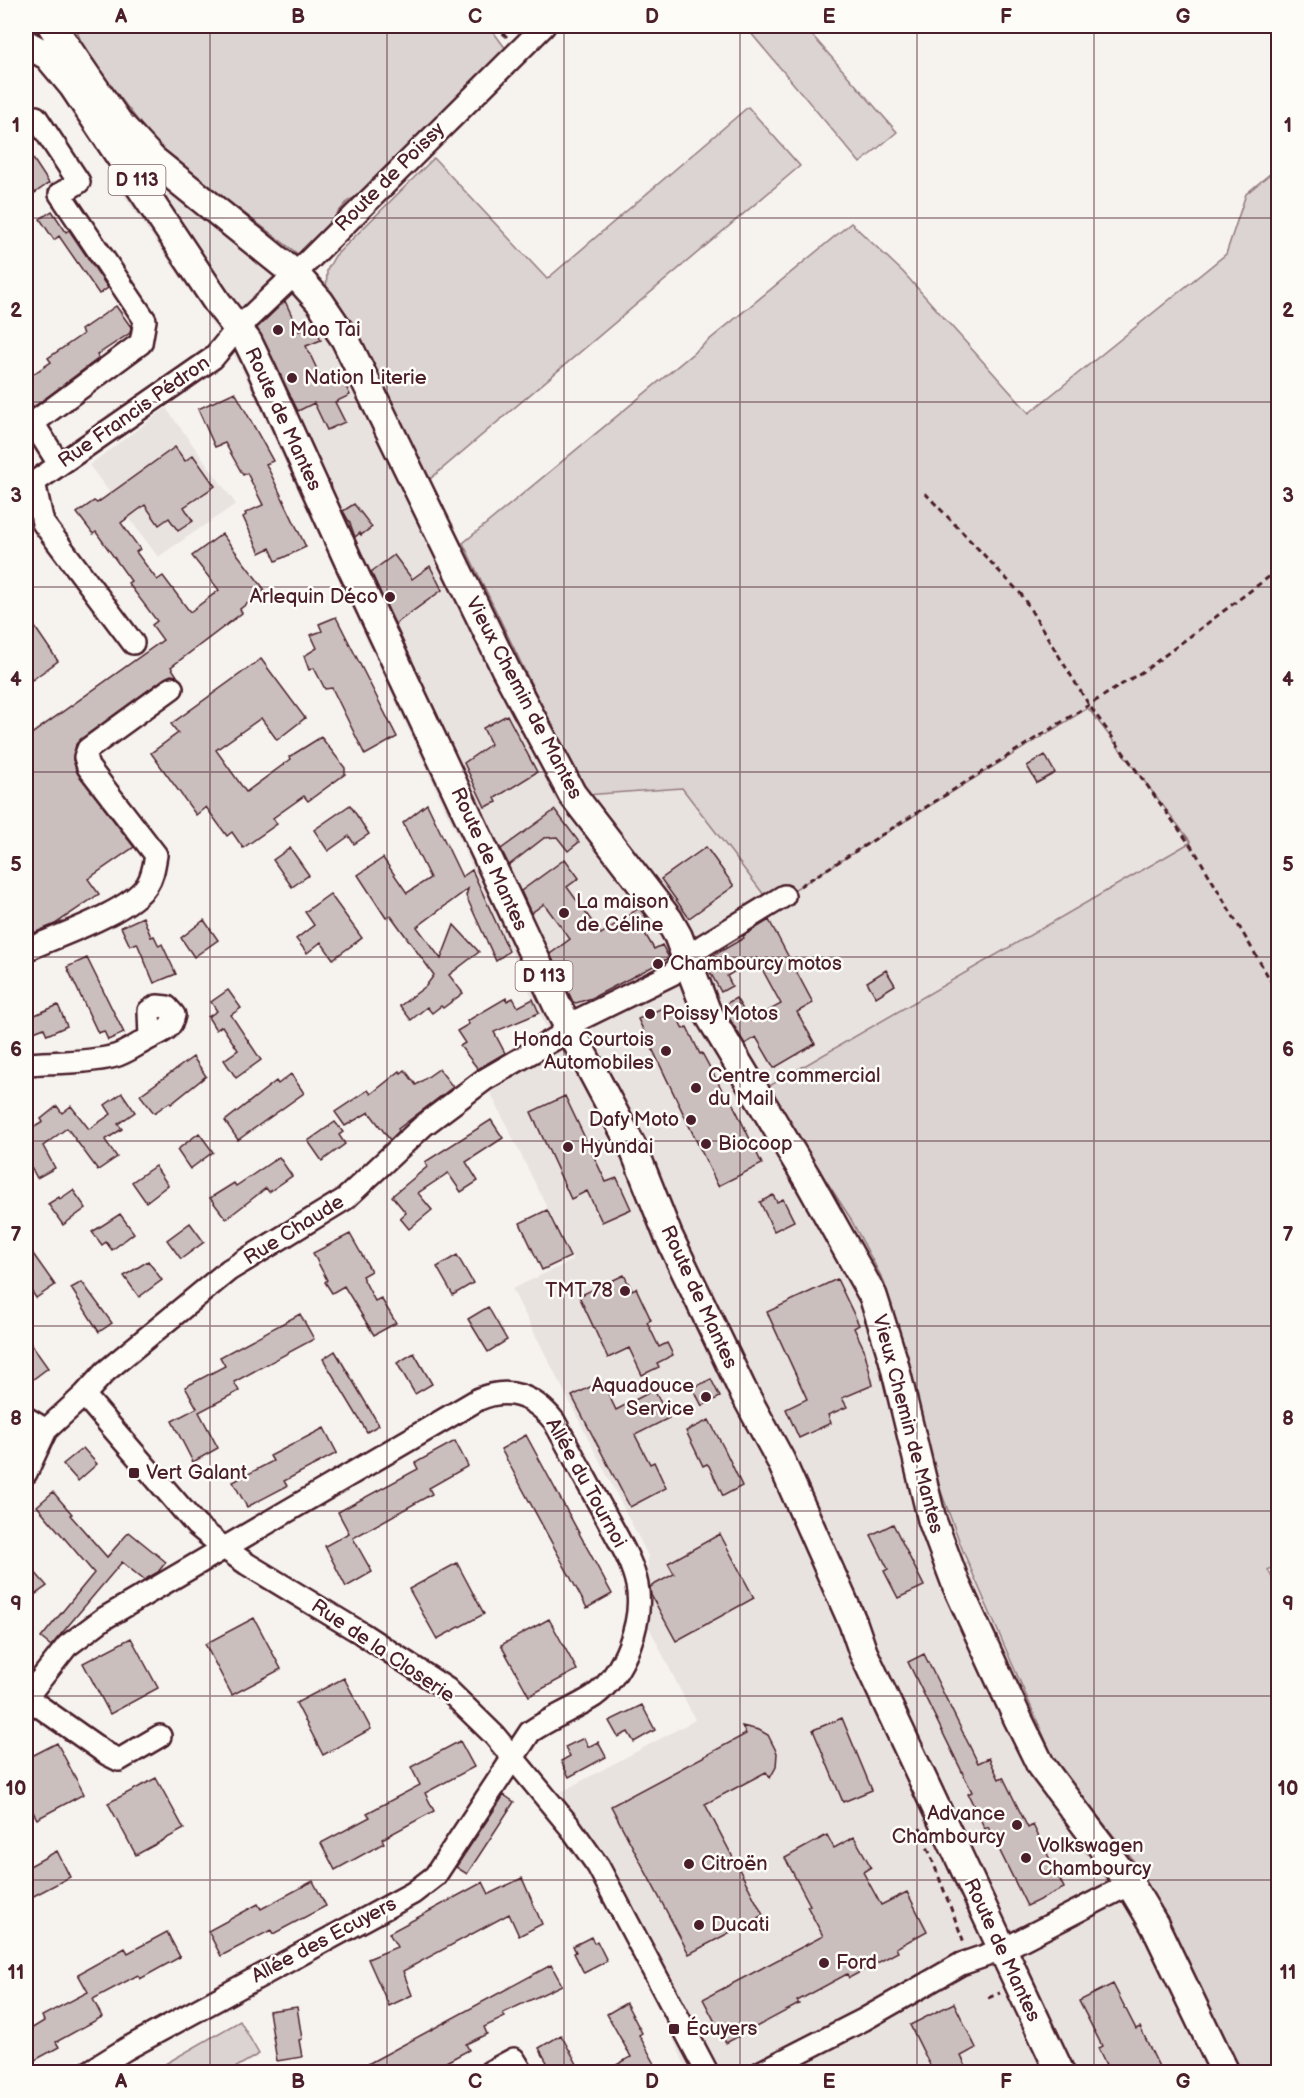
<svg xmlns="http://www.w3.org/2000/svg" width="1304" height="2098" viewBox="0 0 1304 2098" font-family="'Balsamiq Sans',sans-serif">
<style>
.built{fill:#e9e3e0}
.green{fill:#dcd4d2;stroke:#937a7e;stroke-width:1.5}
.building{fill:#cbbfbe;stroke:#4a1f2b;stroke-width:1.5}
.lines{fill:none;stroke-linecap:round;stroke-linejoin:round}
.minor-casing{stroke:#4a1f2b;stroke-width:26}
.major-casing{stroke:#4a1f2b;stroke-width:32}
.path{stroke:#4a1f2b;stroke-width:3;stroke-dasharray:6 4.5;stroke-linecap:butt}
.minor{stroke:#fdfcf7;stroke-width:21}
.major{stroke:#fdfcf7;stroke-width:27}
.grid{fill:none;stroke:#4a1f2b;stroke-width:1.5;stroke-opacity:0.55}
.poi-dot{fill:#4a1f2b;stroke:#fdfcf7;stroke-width:2}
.labels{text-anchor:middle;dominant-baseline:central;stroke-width:5;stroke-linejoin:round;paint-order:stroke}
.shield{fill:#fdfcf7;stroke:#806168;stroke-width:1.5}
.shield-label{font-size:18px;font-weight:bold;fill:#4a1f2b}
.street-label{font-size:20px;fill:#4a1f2b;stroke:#fdfcf7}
.poi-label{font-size:20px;fill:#4a1f2b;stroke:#fdfcf7;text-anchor:start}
.neatline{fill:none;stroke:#4a1f2b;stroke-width:2}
.grid-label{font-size:20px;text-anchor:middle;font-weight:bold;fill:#4a1f2b}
</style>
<rect width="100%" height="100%" fill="#f6f3ef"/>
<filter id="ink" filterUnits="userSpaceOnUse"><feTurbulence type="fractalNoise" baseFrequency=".0167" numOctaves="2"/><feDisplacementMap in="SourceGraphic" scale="12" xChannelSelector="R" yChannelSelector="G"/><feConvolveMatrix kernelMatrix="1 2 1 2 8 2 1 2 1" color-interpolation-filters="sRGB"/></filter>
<g filter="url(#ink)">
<path class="built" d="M156,155L361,347L452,521L585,795L682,788L771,903L1088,708L1192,842L766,1088L849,1216L884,1282L908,1368L1056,1764L1140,1869L1202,2002L1241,2072H688L561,1792L695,1720L646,1621L648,1556L512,1289L573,1260L484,1080L550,1036L239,363L118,187Z
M166,408L236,504L158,557L89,465Z"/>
<path class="green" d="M75,26H489L506,49L367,193L349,200L321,232L322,241L302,257L161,150L86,54Z
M745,26H804L897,132L860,163Z
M748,107L800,166L430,479L361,347L326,296L327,270L335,256L434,158L547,279Z
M1278,167V1564L1268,1570L1278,1588V2072H1241L1202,2002L1140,1869L1056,1764L963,1551L929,1459L911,1380L884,1282L849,1216L766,1088L1191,842L1088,708L771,904L682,788L585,795L463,543L851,223L903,272L1029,413L1226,254L1246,194Z
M240,2021L259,2054L228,2072H171L165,2064Z"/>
<path class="building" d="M26,148L49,183L26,199Z
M52,211L66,232L69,230L108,288L99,294L59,236L54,240L40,219Z
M285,301L299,331L314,324L321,340L306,346L324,384L341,376L350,395L335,402L345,422L327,430L314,403L298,411L257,328Z
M116,306L131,327L130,333L97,355L99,358L31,409L26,400V379L51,362L48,358L83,334L81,330Z
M235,392L273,461L266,464L306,547L276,561L270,548L260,553L243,517L246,515L245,513L263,505L247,473L243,475L225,443L215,447L198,409Z
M175,447L185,461L193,455L215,486L184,507L193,521L178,531L169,518L159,525L145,505L121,523L140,549L136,552L157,580L163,576L190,612L219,590L192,556L222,534L265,590L240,609L242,613L171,667L177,676L171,675L165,678L81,739L76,744L73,760L78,774L134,847L88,879L99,894L55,924L27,936L26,738L163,640L152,625L157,621L128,583L131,581L96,532L93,534L77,513L94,501L97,503Z
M354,504L372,527L361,535L360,533L355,537L350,523L343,511Z
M394,555L412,579L430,566L442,590L395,624L371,572Z
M26,614L58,661L32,680L26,670Z
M336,617L397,737L365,755L332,688L325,689L314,668L309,670L304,656L317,648L311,635L322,631L319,624Z
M261,659L305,718L277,740L261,718L216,750L246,792L291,759L289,757L321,737L345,768V774L308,801L304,796L273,818L277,824L243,848L232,832L227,836L206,807L196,815L151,753L178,733L171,724Z
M507,715L537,772L495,798L497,802L485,807L464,763L491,744L483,728Z
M1045,755L1055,773L1037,783L1027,766Z
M427,804L462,877L472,870L509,951L496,961L466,896L468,889L417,927L441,959L454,925L479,952L449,975L463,993L443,1008L441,1006L432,1013L427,1007L411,1020L400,1006L426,986L434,975L391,916L386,918L358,875L383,858L407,893L430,878L403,823Z
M350,805L369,834L354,844L349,836L328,851L314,830Z
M555,810L579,842L568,851L557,837L544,838L509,865L501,849Z
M706,847L734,886L689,918L661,879Z
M290,848L309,875L292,887L273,860Z
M565,859L579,878L567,887L601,934L639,908L649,921L641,927L654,949L662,945L669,958L592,998L576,1003L573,1002L550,954L570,939L544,904L531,913L521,891Z
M330,894L362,938L333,959L321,942L307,953L296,939L314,925L305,912Z
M143,917L151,937L154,936L159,946L162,944L176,974L154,983L137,943L130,946L121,927Z
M204,920L218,940L194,957L181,938Z
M769,920L813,1003L797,1012L815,1044L774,1068L756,1037L745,1044L722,1006L736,998L750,1021L781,1004L756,958L727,976L732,986L721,992L704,961L744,938L743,936Z
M87,958L124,1033L108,1040L104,1031L98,1033L67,967Z
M886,970L895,985L876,997L867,982Z
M228,990L241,1008L231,1015L261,1060L236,1078L224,1060L238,1050L222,1026L216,1030L208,1017L217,1011L211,1002Z
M506,998L507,1001L513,998L518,1007L533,999L539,1013L494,1032L505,1053L478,1069L460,1046L465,1043L457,1031L469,1024L467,1021Z
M671,1004L683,1029L687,1027L700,1054L702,1053L728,1101L731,1100L762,1164L718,1186L638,1019Z
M58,1005L67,1026L47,1035L44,1028L34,1032L28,1018Z
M193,1057L206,1076L171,1104L170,1102L154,1113L140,1095Z
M439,1069L453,1087L398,1129L399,1131L390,1140L369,1112L345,1126L335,1112L368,1090L371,1094L400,1071L401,1073L405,1070L416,1085Z
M291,1074L304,1093L238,1140L225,1121L276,1081L278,1084Z
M122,1093L135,1112L118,1124L122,1129L105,1140L117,1157L98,1170L67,1128L43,1146L55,1168L37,1178L32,1169L30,1170L26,1162V1132L43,1122L41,1119L57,1106L62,1113L71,1106L89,1129L111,1114L105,1105Z
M565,1096L606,1182L617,1178L631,1209L602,1222L587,1191L571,1199L531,1112Z
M491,1120L503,1138L466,1162L478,1181L461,1192L448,1173L418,1193L432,1210L409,1229L400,1218L406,1213L392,1196L427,1167L425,1162Z
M335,1122L343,1132L339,1135L345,1144L322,1161L308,1141Z
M199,1133L213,1152L190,1169L177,1150Z
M279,1157L292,1176L269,1192L266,1188L226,1219L210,1198L234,1183L236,1186Z
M155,1166L168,1185L146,1202L132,1182Z
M73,1190L86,1208L63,1225L48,1204L59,1197L60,1199Z
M773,1195L777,1202L783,1199L794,1221L774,1231L760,1202Z
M547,1210L570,1257L542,1270L520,1223Z
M120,1214L134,1233L112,1250L106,1242L102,1245L92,1232Z
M190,1223L204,1242L181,1259L167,1240Z
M350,1234L371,1271L362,1276L375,1301L381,1298L396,1323L374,1335L344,1286L332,1293L325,1282L327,1280L313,1253Z
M26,1244L55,1285L36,1298L26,1283Z
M457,1255L473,1283L453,1295L437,1267Z
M148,1261L162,1280L139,1297L124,1276Z
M624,1275L632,1290L636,1288L651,1320L647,1322L659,1347L667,1343L673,1355L657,1363L659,1367L642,1375L629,1348L608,1358L579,1296Z
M837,1279L859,1325L854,1328L864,1349L873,1385L842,1398L847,1407L828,1415L831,1423L799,1438L786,1409L807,1399L767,1312Z
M82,1282L112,1323L99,1332L71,1288Z
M488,1307L507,1340L488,1352L468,1319Z
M300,1314L314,1339L234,1382L239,1391L199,1412L218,1448L193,1462L172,1421L197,1408L185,1387L225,1366L220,1357Z
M26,1337L48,1368L32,1380L26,1371Z
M335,1351L379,1425L367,1432L323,1359Z
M414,1353L432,1384L415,1394L397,1363Z
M711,1379L720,1397L702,1406L693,1388Z
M602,1381L616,1410L654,1390L669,1418L635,1435L650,1464L654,1462L666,1488L630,1507L572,1396Z
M709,1420L725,1450L742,1486L723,1496L709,1466L707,1464L703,1466L686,1431Z
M324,1428L337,1453L284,1481L287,1486L247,1507L233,1482L273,1461L270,1456Z
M526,1435L612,1594L587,1608L501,1449Z
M455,1441L468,1466L429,1488L432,1494L353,1538L372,1572L346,1587L325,1546L349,1533L338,1512L418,1469L415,1463Z
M83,1448L97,1464L78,1481L63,1464Z
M53,1492L72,1514L70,1515L107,1557L129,1532L166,1562L158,1572L144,1580L122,1562L51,1646L41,1638L94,1573L37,1506Z
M893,1524L924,1586L898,1598L884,1571L888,1569L871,1535Z
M720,1534L754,1598L676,1641L651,1595L650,1587L674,1574L668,1563Z
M457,1563L484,1614L437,1639L409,1589Z
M33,1570L47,1586L26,1601V1576Z
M254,1618L281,1669L232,1695L205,1644Z
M549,1619L577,1670L529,1696L501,1645Z
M131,1638L158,1688L110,1714L83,1663Z
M924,1654L978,1763L989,1758L999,1779L1003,1777L1028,1828L1033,1825L1064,1888L1027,1906L988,1827L985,1829L968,1794L972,1792L908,1662Z
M344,1678L371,1729L323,1755L296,1703Z
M642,1705L655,1730L634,1742L628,1732L618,1737L609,1721Z
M842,1718L872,1790L843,1802L813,1730Z
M742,1726L759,1730L768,1735L777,1753L776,1767L770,1778L766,1772L705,1804L763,1915L689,1954L611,1806L746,1734Z
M584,1738L588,1747L598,1742L606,1757L569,1777L561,1761L570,1756L565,1747Z
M460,1741L474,1767L425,1793L434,1811L382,1839L384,1843L335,1870L321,1843L370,1817L367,1813L420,1785L411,1767Z
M57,1743L84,1794L37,1819L26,1799V1759Z
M156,1778L184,1829L136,1855L108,1803Z
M504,1795L514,1802L467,1874L456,1867Z
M827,1835L834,1848L854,1837L871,1867L863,1872L881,1905L907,1892L927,1931L896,1948L898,1952L849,1978L847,1974L797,2001L799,2004L726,2043L703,1999L823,1936L807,1906L810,1905L785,1858Z
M57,1851L70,1877L26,1900V1868Z
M522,1878L542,1924L519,1936L509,1914L403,1971L412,1995L389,2006L368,1959L397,1947L389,1933L483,1882L489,1894Z
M313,1881L326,1906L273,1934L271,1930L221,1956L208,1931L258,1904L261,1909Z
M167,1932L180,1957L140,1979L138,1975L93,1999L102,2017L56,2042L59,2047L26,2065V2032L44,2021L42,2016L88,1992L78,1974L125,1948L128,1953Z
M591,1937L594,1943L597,1941L607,1961L584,1973L574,1953L576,1952L573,1946Z
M551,1965L562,1985L503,2013L505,2017L484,2027L487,2034L466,2044L469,2050L448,2061L426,2073H351Z
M1113,1984L1136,2029L1140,2027L1162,2073H1110L1098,2048L1102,2046L1079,2001Z
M626,2003L642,2033L639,2035L660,2073H602L631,2057L607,2014Z
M954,2003L976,2048L961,2056L969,2073H934L910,2025Z
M297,2007L302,2039L299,2040L302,2057L277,2061L269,2011Z
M561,2035L576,2062L581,2073H553L539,2048Z"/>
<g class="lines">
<defs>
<path id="minor" d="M36,117L79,182L60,194L145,320L141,343L33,423L59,464
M34,482L43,523L133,643
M26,488L213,358L237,329L295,274L544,26
M26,950C57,936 128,913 147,885C153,876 154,866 156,855L88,767L85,757L88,749L172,688
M26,1064C53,1062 89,1063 115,1056C126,1053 138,1044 148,1039C162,1032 171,1030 174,1015L167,1007L157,1006L149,1011L150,1038
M84,1395L196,1525L224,1548L247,1564L361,1633L447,1689L494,1735L571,1828L598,1866L707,2072
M26,1418L46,1430
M26,1473L46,1430L84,1395L105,1372L229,1270L345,1199L424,1125L484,1080L558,1037L568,1025L672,974L685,959L704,945L784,896
M26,1697L107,1754L119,1760L160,1736
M26,1698L67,1646L103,1619L479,1399C509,1386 534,1396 554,1421C572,1453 589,1486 607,1518C618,1539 632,1561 637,1585C644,1621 624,1674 594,1696C574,1709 550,1718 530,1732L435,1876L413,1893L126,2049L89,2072
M490,2072L514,2059L522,2072
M761,2072L863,2020L961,1964L1002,1950L1130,1884"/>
<path id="major" d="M52,26L118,122L152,159L295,274L320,302L345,339L506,670L572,794L669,920L678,936L706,1010L807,1178L873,1296L893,1359L932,1520L956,1584L1018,1719L1041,1766L1130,1884L1155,1926L1225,2072
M26,44L48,56L73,86L217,302L248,342L262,371L348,560L559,1009L635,1152L668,1235L742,1389L781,1461L853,1623L863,1652L1060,2072"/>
</defs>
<use href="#minor" class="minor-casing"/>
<use href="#major" class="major-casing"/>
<path class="path" d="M495,26L507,37
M925,493L1021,594L1089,705L1196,853L1278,993
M800,886L1148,668L1278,570
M920,1828L965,1945
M988,1998L1000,1993
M133,2072L140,2064"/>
<use href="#minor" class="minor"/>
<use href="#major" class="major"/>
</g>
</g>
<path class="grid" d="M210,26V2072M387,26V2072M564,26V2072M740,26V2072M917,26V2072M1094,26V2072M26,218H1278M26,402H1278M26,587H1278M26,772H1278M26,957H1278M26,1141H1278M26,1326H1278M26,1511H1278M26,1696H1278M26,1880H1278"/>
<g class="poi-dot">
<circle cx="278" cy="330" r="6"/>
<circle cx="292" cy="378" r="6"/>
<circle cx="390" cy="597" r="6"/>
<circle cx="564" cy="913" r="6"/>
<circle cx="658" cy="964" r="6"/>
<circle cx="650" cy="1014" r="6"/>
<circle cx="666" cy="1051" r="6"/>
<circle cx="696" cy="1088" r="6"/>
<circle cx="691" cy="1120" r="6"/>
<circle cx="706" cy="1144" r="6"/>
<circle cx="568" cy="1147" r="6"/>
<circle cx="625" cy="1291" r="6"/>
<circle cx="706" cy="1397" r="6"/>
<rect x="128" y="1467" width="12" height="12" rx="3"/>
<circle cx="1017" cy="1825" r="6"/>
<circle cx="1026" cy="1858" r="6"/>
<circle cx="689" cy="1864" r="6"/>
<circle cx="699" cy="1925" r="6"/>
<circle cx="824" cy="1963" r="6"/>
<rect x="668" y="2023" width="12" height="12" rx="3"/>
</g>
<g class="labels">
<g class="shield">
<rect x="108.5" y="165" width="57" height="30" rx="4.5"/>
<rect x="515.5" y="961" width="57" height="30" rx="4.5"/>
</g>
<g class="shield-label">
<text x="137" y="180">D 113</text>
<text x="544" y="976">D 113</text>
</g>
<g class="street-label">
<text transform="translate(390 177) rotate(-45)">Route de Poissy</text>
<text transform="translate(134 412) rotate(-35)">Rue Francis Pédron</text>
<text transform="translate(283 419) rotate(65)">Route de Mantes</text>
<text transform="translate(524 698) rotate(62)">Vieux Chemin de Mantes</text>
<text transform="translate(489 859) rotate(65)">Route de Mantes</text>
<text transform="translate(294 1230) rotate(-32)">Rue Chaude</text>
<text transform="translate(699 1297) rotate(65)">Route de Mantes</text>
<text transform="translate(908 1424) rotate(75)">Vieux Chemin de Mantes</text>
<text transform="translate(586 1483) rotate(61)">Allée du Tournoi</text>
<text transform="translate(383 1651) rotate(34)">Rue de la Closerie</text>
<text transform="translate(324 1940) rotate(-28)">Allée des Ecuyers</text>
<text transform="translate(1002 1950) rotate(65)">Route de Mantes</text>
</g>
<g class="poi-label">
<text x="290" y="330">Mao Tai</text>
<text x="304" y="378">Nation Literie</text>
<text x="378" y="597" text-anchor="end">Arlequin Déco</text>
<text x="576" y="902">La maison<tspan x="576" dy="23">de Céline</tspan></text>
<text x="670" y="964">Chambourcy motos</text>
<text x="662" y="1014">Poissy Motos</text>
<text x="654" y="1040" text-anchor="end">Honda Courtois<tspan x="654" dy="23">Automobiles</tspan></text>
<text x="708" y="1076">Centre commercial<tspan x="708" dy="23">du Mail</tspan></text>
<text x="679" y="1120" text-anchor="end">Dafy Moto</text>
<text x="718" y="1144">Biocoop</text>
<text x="580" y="1147">Hyundai</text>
<text x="613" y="1291" text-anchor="end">TMT 78</text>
<text x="694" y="1386" text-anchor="end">Aquadouce<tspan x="694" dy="23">Service</tspan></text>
<text x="146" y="1473">Vert Galant</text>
<text x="1005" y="1814" text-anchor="end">Advance<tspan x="1005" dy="23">Chambourcy</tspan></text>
<text x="1038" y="1846">Volkswagen<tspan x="1038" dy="23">Chambourcy</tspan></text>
<text x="701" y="1864">Citroën</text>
<text x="711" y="1925">Ducati</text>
<text x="836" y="1963">Ford</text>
<text x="686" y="2029">Écuyers</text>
</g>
</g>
<rect width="1304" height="2098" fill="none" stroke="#fdfcf7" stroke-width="66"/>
<rect x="33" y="33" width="1238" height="2032" class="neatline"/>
<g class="grid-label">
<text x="121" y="23">A</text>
<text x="298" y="23">B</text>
<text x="475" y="23">C</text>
<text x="652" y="23">D</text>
<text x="829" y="23">E</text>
<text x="1006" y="23">F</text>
<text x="1183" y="23">G</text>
<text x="16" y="132">1</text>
<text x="1288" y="132">1</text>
<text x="16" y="317">2</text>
<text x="1288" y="317">2</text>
<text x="16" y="502">3</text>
<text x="1288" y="502">3</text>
<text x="16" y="686">4</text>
<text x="1288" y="686">4</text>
<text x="16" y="871">5</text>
<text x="1288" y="871">5</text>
<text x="16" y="1056">6</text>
<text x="1288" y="1056">6</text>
<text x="16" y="1241">7</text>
<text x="1288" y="1241">7</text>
<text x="16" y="1425">8</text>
<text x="1288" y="1425">8</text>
<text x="16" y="1610">9</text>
<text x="1288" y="1610">9</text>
<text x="16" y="1795">10</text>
<text x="1288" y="1795">10</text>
<text x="16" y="1979">11</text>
<text x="1288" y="1979">11</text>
<text x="121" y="2088">A</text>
<text x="298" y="2088">B</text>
<text x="475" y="2088">C</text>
<text x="652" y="2088">D</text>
<text x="829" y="2088">E</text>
<text x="1006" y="2088">F</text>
<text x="1183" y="2088">G</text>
</g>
</svg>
